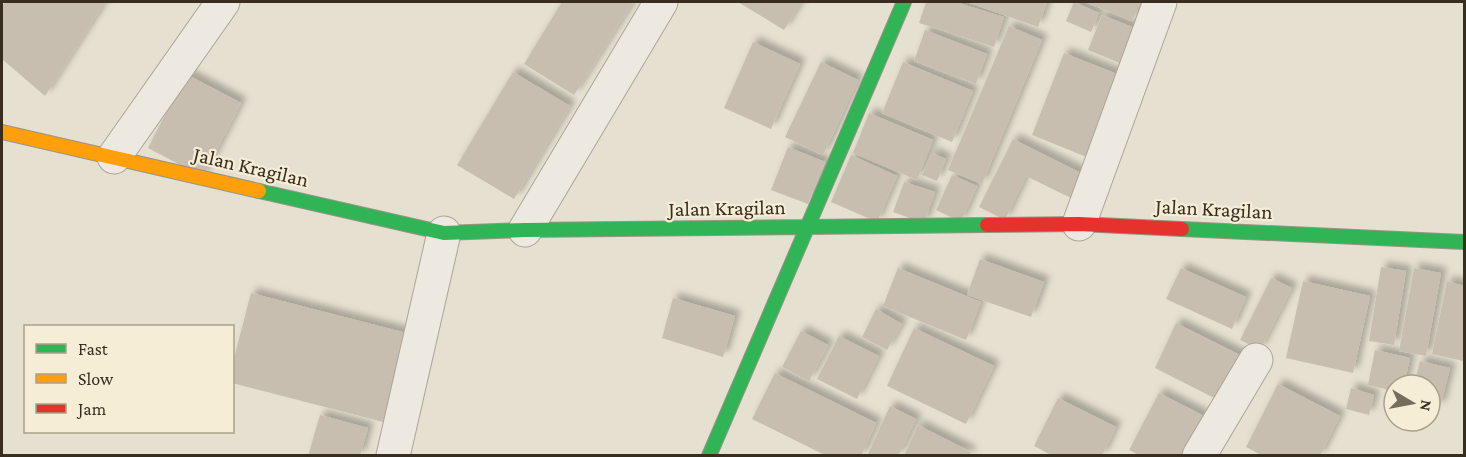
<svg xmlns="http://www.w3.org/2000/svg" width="1466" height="457" viewBox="0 0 1466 457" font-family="'Crimson Pro',serif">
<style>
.building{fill:#c8beb0;filter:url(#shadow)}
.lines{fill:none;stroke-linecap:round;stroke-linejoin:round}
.street-casing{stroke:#aaa598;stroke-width:35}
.fast-casing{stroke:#9a9488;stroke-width:16}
.slow-casing{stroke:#9a9488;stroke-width:16}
.jam-casing{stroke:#9a9488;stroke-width:16}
.street{stroke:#ede9e1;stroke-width:33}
.fast{stroke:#30b455;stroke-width:14}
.slow{stroke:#ff9f0a;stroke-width:14}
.jam{stroke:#e5322d;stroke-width:14}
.labels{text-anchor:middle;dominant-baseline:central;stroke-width:4.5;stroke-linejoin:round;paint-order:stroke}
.street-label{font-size:21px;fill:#392d20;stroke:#f5edd6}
</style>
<defs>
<filter id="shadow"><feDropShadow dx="5.5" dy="-5.5" stdDeviation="3" flood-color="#0004"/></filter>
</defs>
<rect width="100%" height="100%" fill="#e5e0cf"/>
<path class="building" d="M5,2H105L45,96L2,59V7Z
M562,2H633L574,95L524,64Z
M738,2H801L784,30Z
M926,2H955L1004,17L994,47L919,23Z
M967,2H1047L1038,27Z
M1074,2L1099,13L1091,32L1066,21Z
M1085,2H1140L1132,21Z
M1102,15L1142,31L1127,66L1088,50Z
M1009,26L1042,40L982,184L948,170Z
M925,30L987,54L976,84L914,61Z
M753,42L800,64L771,129L724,108Z
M1064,53L1122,76L1089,158L1032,135Z
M821,62L858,80L823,155L785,137Z
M903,62L973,91L952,142L882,113Z
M513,72L570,106L514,199L457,165Z
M186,74L241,103L203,177L148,148Z
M869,113L933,140L917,180L853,153Z
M1013,139L1085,175L1073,199L1026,176L1005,220L979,207Z
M788,147L825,162L808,204L771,190Z
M932,153L946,159L937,181L922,175Z
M851,155L897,176L877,222L831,202Z
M952,175L977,186L961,222L936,210Z
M904,182L935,192L924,223L893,212Z
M980,259L1044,282L1031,317L967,295Z
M1381,267L1406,271L1394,345L1369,341Z
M898,268L981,302L966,340L883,306Z
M1181,268L1246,297L1232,329L1166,299Z
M1414,268L1441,273L1426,356L1399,351Z
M1271,278L1292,288L1260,350L1240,340Z
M1303,281L1370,296L1353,373L1286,358Z
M1447,281L1464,286V353L1463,361L1432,354Z
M251,293L406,333L383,422L232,383V366Z
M673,298L735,316L723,357L662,338Z
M876,309L902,324L887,350L862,337Z
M1176,323L1248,359L1226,404L1155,368Z
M914,328L994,366L966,424L887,386Z
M801,331L828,345L809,381L782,367Z
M839,336L879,356L857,399L817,379Z
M1375,350L1410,358L1404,385H1394V391L1368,385Z
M1420,361L1450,368L1440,407L1430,404V385H1414Z
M775,373L876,423L861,456H827L752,419Z
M1278,384L1340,416L1320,456H1263L1246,447Z
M1351,388L1374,395L1369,415L1346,409Z
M1159,393L1206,417L1186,456H1141L1129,450Z
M1058,398L1116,427L1102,456H1053L1034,446Z
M890,406L916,419L898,456H867Z
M320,415L368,428L360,456H308Z
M918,425L971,452L969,456H904Z"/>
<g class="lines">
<defs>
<path id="street" d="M114,157L223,2
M1079,224L1160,2
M525,230L661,2
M393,456L444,233
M1199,456L1256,360"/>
<path id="fast" d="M259,191L444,233L525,230L987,225
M1182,229L1464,242
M709,456L904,2"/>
<path id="slow" d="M2,132L259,191"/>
<path id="jam" d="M987,225L1079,224L1182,229"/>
</defs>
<use href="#street" class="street-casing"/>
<use href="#fast" class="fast-casing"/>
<use href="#slow" class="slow-casing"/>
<use href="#jam" class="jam-casing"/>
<use href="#street" class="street"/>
<use href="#fast" class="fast"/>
<use href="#slow" class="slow"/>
<use href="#jam" class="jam"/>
</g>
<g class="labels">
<g class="street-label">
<text transform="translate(251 167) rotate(13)">Jalan Kragilan</text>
<text transform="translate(727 208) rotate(-1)">Jalan Kragilan</text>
<text transform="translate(1214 209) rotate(3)">Jalan Kragilan</text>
</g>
</g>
<rect width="1466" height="457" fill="none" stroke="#392d20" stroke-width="6"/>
<rect x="24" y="325" width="210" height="108" fill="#f5edd6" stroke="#aaa08d" stroke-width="1.5"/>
<rect x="36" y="344" width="30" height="9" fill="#30b455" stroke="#aaa08d" stroke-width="1.5"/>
<text x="78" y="355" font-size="18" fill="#392d20">Fast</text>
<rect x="36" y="374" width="30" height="9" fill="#ff9f0a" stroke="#aaa08d" stroke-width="1.5"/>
<text x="78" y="385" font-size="18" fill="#392d20">Slow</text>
<rect x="36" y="404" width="30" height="9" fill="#e5322d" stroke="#aaa08d" stroke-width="1.5"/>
<text x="78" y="415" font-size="18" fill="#392d20">Jam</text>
<g transform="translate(1412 403) rotate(100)"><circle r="28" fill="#f5edd6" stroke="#aaa08d" stroke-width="1.5"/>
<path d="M0-4.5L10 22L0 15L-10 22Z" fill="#756c5d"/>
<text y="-9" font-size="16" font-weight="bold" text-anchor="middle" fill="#392d20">N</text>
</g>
</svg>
